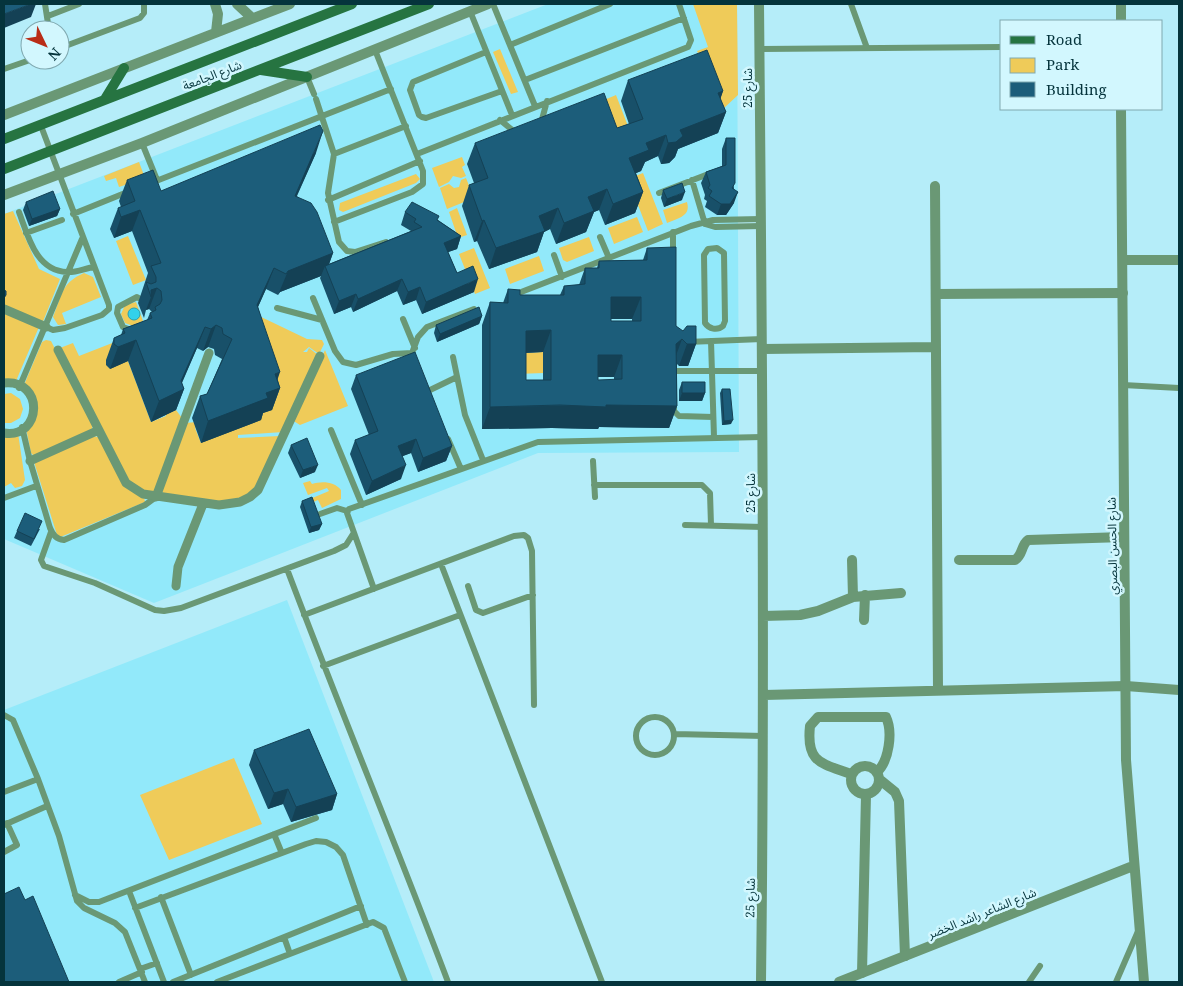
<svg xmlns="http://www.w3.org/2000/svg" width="1183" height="986" viewBox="0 0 1183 986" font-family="'Noto Serif','Noto Sans Arabic',serif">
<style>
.built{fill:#92e9fa}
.green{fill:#efcb59}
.water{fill:#32d1eb;stroke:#24a2b6}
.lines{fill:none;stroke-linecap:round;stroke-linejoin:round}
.service{stroke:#6a9875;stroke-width:6}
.pedestrian{stroke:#6a9875;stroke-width:9}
.minor{stroke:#6a9875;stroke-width:10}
.tertiary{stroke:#6a9875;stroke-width:10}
.secondary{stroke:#267441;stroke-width:10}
.wall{fill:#185069;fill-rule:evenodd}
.shaded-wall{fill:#144155}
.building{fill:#1c5d7a;stroke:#144155;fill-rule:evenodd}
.labels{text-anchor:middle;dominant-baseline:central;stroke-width:5;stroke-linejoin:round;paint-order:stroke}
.street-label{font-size:12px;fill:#05343c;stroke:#d2f7fe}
</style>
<rect width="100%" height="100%" fill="#b5edf9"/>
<path class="built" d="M548,4H737L739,452L538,453L154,603L4,539V214Z
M287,600L434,982H4V710Z"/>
<path class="green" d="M693,4H737L738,95L723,109L697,51L708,47Z
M500,49L518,92L511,94L493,52Z
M616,95L631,134L612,142L597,103Z
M462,157L465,165L462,167L466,176L461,178L453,176L449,182L439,187L432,168Z
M139,162L145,178L119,187L116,178L106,181L104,176Z
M643,173L663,224L648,231L628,179Z
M416,174L420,179L416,183L343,212L339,210L340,203Z
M466,178L474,198L447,209L440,188L449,184L454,188L459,187L461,180Z
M687,202C691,216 679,218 667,223L663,210Z
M457,208L467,235L458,238L449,212Z
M13,211L39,269L60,279L42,324L4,307V214Z
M637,217L643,232L614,244L608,228Z
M128,236L146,280L133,285L116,241Z
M589,237L594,251L567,262L563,260L559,248Z
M474,248L490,288L475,294L459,254Z
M539,256L544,271L510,284L505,269Z
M84,273L93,277L101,297L62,313L66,324L58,325L53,317C62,295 61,283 84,273Z
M136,302L143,321L133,326L125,323L121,314L125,305Z
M4,311L39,327L16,381H4Z
M255,314L307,339L322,340L324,344L319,354L309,347L303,352H307L309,348L318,355L283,432L238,435V438L280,436L252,493L227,503L163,493L162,491L185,423L197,422L198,426L195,428L201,443Z
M46,340L51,341L93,422L92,430L34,456L31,453L26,428L35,415L24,385L42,342Z
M120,340L151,422L166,416L165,411L171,412L176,410L182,418L156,490L151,494L132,486L60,348L73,343L79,356Z
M325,350L348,406L300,425L292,420Z
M543,352L544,373L516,374L518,353Z
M11,393L20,399L23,409L20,418L11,423H4V394Z
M18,433L25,480L22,486L15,488L11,483L4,487V435Z
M93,436L98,437L111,459L144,497L145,502L58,538L34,462Z
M310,481L312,484C321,481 334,481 341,490V499L322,508L318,500L311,503L310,499L329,491L327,488L308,495L303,483Z
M234,758L262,824L169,860L140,795Z"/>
<path class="water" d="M128 314a6 6 0 1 1 12 0a6 6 0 1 1-12 0Z"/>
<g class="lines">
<path class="service" d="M45,4L49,30
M493,4L535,106
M851,4L867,48
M470,11L512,115
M48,16L79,4
M510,45L610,4
M60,48L140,18L144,13V4
M759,49L1002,47
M486,52L413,82L410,90L419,115L422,117L426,118L502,91
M4,69L30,60
M307,77L314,94
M525,80L684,18
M316,99L334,154L328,193L339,242L347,251L355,252L386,242
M500,120L516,133
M541,123L547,101
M41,126L109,305V309L102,315L65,328L53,330L46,327
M142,143L157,180
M334,154L406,126
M417,154L688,47L691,40L679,4
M692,180L705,224
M151,183L391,89
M659,193L711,173
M328,200L420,161
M19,212C28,236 36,271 67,272C75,273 86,268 94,267
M73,214L130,191
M334,222L412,192L423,184V171L375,50
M705,224L715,227L761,226
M673,232V256
M26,233L62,220
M600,237L609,258
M717,248L724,253L725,321L723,326C717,331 709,329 705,323L704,255L708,249Z
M554,255L562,277
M516,294L691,226L713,220L761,219
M313,298L335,351L343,362L356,365L393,354L412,353L418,337L427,327L474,309
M277,308L322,320
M403,319L415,348
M131,330L123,327L117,313L118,307L137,297L144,301
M711,341L714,437
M687,342L762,339
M453,357L465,415L483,460
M674,371H763
M1123,385L1179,388
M19,388L82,239
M428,391L457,377
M674,405V411L679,416L713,417
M22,427L30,461L50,528C53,535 56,539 64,540L145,505L156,497
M331,430L362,505
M448,439L461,469
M593,461L595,497
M594,485H702L710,493L711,525
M4,498L36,486
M320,514L337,508L347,511
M685,525L763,527
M51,532L41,560L44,566L95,583L155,610L164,611L181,608L334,551L346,545L353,534
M441,564L602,982
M287,569C339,707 396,844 448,982
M468,586L476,610L483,613L533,595
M374,589L347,513L349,509L538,442L762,437
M304,615L514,536L524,535L528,538L532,551L534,705
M323,666L460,615
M4,715L13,720L38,779L59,836L77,901L84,908L115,923L125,932L145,982
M636 736a19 19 0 1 1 38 0a19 19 0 1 1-38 0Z
M674,734L764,736
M4,792L38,779
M4,825L47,806
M274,834L281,851
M4,852L17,845L7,823
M129,891L164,982
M75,895L89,902H99L316,818
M161,897L191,975
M135,908L306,844L316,841L326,842L336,847L343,855L367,925
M284,937L290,954
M140,969L157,963
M119,982L142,972
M173,982L361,906
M217,982L373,922L384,928L405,982
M1029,982L1040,966
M1116,982L1139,929"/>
<path class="pedestrian" d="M4,309L46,327
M58,350L126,483L143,494L219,505L240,502L250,497L258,490L320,356
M4,383C45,379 42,439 4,433
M30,461L99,430
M156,497L209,353
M176,586L178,567L203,504"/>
<path class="minor" d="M215,4L218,14L216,32
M237,4L251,17
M759,4C762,330 765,656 761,982
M4,115L290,4
M935,186L938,690
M4,195L142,143L488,4
M1123,260H1179
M936,294L1123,293
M763,349L936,347
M852,560L853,597
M959,560H1015C1023,555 1021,545 1028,540L1124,537
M763,616L800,615L818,611L853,597L901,593
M864,620L865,595
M764,695L1126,686L1179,690
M851 780a14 14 0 1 1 28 0a14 14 0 1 1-28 0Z
M851,774C821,763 806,763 810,726L818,717H886C893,732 889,761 877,772
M879,779L895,792L899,801L905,956
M862,973L866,795"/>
<path class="tertiary" d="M1121,21V4
M1121,109L1126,760L1144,982
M839,982L1133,866"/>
<path class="secondary" d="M261,70L307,77
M105,99L124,68
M4,139L352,4
M4,169L429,4"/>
</g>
<path class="wall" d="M628,80L723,91L720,99L726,112L718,133L678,149L675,157L669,163L661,164L658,156L645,162L641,171L636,173L643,192L635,213L605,225L599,210L594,212L586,232L556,244L550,229L544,232L537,252L489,269L477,241L474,242L462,206L469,185L474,183L467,164L475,143L617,128L629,124L621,101Z
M726,138L734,188V203L726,215H717L705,207L707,201L704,199L705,195L701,183L706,172L722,166V149Z
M316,153L297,196L333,253L329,264L411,231L401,225L405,212L438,220L461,236L457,249L448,252L457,273L474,292L422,314L416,300L403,305L397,291L353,312L351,307L334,314L320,278L321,276L280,292L278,295L266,289L258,307L280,388L272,410L263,413L261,420L201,443L192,418L200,396L207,394L222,359L215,355L214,349L208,347L203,351L197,348L182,383L184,389L176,410L151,422L128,361L110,369L106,365V360L114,338L121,335L123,329L147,320L150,313L152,312L149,309L146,310L144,318L138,303L148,273L132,231L114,238L110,229L118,208L121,207L119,201L127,180L161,191Z
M663,190L682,200L664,207L661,198Z
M26,202L60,209L57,216L29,226L23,210Z
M647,248L676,326L696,344L688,366H679L677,364V406L669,428L599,427L598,429L552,428L482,429V325L490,302L503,303L508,289L520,295H560L564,286L579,285L585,268H597L599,261L643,260ZM611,319H632V321H611ZM543,352V380H526V353ZM598,377H614V380H598Z
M482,316L479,324L437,342L434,333L436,325Z
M356,375L452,446L446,461L418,472L411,453L402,456L401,479L366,495L350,454L355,440L369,435L351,389Z
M682,382L705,393L702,401H679V390Z
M722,389L731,424L722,425L720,393Z
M291,445L315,472L300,478L288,453Z
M302,501L322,524L319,530L309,533L300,507Z
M40,529L31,546L14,538L17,531Z
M254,750L337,794L332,810L291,822L283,804L268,809L249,765Z"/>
<path class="shaded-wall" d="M31,4H36L31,17L4,28V14Z
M723,91L716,112L718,93Z
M726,112L718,133L678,149L675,157L669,163L661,164L668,143L680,130Z
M323,131L316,153L287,217L295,196Z
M666,135L658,156L645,162L641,171L622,179L629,158L646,143Z
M607,189L599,210L594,212L586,232L556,244L564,223L588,197Z
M643,192L635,213L605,225L613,204Z
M685,192L682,200L664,207L667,199Z
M738,192L734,203L726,215H717L721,204Z
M558,208L550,229L544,232L537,252L489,269L496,248L539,216Z
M60,209L57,216L29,226L32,219Z
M140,210L132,231L114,238L121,217Z
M484,220L477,241L474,242L482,221Z
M461,236L457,249L440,255L444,243Z
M333,253L327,270L325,266L321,276L280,292L278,295L288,271Z
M274,268L266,289L249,327L257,305Z
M402,279L397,291L353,312L358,299Z
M478,279L474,292L422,314L426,302Z
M420,287L416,300L403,305L408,292Z
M157,288L149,309L146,310L151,297V290Z
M356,294L351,307L334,314L339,301Z
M611,297H641L632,319H603Z
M482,316L479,324L437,342L440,334Z
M216,325L208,347L203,351L211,329Z
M205,327L197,348L178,391L184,389L176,410L151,422L159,401L181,381Z
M551,330L543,352L518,353L526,331Z
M682,339L674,361L676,344Z
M136,340L128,361L110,369L118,347Z
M687,344H696L688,366H679Z
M598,355H622L614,377H590Z
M280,372L274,390L280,388L272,410L263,413L261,420L201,443L208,421L275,374Z
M682,393H705L702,401H679Z
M606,405L677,406L669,428L599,427L598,429L552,428L482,429L490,407Z
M733,420L731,424L722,425L724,421Z
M416,439L411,453L393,460L398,446Z
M452,446L446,461L418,472L423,458Z
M318,465L315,472L300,478L303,470Z
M406,465L401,479L366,495L372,481Z
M322,524L319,530L309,533L311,527Z
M288,789L283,804L268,809L274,793Z
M337,794L332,810L291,822L296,807Z"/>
<path class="building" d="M4,4H31L4,14Z
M707,50L723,91L718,93L726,112L680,130L683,136L676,142L668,143L666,135L646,143L649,150L629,158L643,192L613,204L607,189L588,197L594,211L564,223L558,208L539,216L545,231L496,248L484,220L482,221L469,185L488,178L475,143L604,93L617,128L643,119L628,80Z
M320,125L323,131L295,196L311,203L317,212L333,253L288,271L286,274L274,268L257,305L280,372L275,374L280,388L266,393L268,398L208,421L200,396L207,394L232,339L223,334L222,328L216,325L211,329L205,327L181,381L184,389L159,401L136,340L118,347L114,344V338L125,333L123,329L152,318L150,313L156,310L155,307L160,304L162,300L161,291L157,288L151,290V297L146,282L151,284L156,282V277L151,266L161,263L140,210L121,217L118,208L135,201L127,180L153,170L161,191Z
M726,138H735V183L732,188L738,192L730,204H721L709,196L712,191L708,188L710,185L706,172L726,165Z
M682,183L685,192L667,199L663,190Z
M53,191L60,209L32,219L26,202Z
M412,202L439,216L437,220L461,236L444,243L457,273L473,266L478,279L426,302L420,287L408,292L402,279L358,299L356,294L339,301L325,266L422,227L414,222L416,219L405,212Z
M676,247V326L683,331L687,326H696V344H687L682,339L676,344L677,406L606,405V407L560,405L490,407V302L508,303V289L520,290V295H564V286L585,284V268H599V261L647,260V248ZM611,297H641V321H611ZM551,330V380H526V331ZM598,355H622V379L598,380Z
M4,290L6,291V295L4,298Z
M479,307L482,316L440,334L436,325Z
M415,352L452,446L423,458L416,439L398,446L406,465L372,481L355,440L378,431L356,375Z
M682,382H705V393H682Z
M722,389H730L733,420L724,421Z
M307,438L318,465L303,470L291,445Z
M312,497L322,524L311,527L302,501Z
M25,513L42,521L34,539L17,531Z
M309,729L337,794L296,807L288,789L274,793L254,750Z
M19,887L25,900L33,896L69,982H4V894Z"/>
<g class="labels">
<g class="street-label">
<text transform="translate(212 75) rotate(-21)">شارع الجامعة</text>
<text transform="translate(747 88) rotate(-90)">شارع 25</text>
<text transform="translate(750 493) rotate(-90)">شارع 25</text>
<text transform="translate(1112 546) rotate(-91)">شارع الحسن البصري</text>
<text transform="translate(750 898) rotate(-89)">شارع 25</text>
<text transform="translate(982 913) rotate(-22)">شارع الشاعر راشد الخضر</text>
</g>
</g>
<rect width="1183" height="986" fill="none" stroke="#05343c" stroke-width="10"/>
<rect x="1000" y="20" width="162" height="90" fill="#d2f7fe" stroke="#80a9b0"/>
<rect x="1010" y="36" width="25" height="8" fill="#267441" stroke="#80a9b0"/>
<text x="1046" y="45" font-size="15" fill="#05343c">Road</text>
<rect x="1010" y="58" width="25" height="15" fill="#efcb59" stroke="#80a9b0"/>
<text x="1046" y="70" font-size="15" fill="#05343c">Park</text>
<rect x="1010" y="82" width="25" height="15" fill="#1c5d7a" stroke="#80a9b0"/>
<text x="1046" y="95" font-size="15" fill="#05343c">Building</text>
<g transform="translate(45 45) rotate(133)"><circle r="24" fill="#d2f7fe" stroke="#80a9b0"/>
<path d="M0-4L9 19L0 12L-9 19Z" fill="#b92d17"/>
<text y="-8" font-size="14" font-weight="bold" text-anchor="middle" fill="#05343c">N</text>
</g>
</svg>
